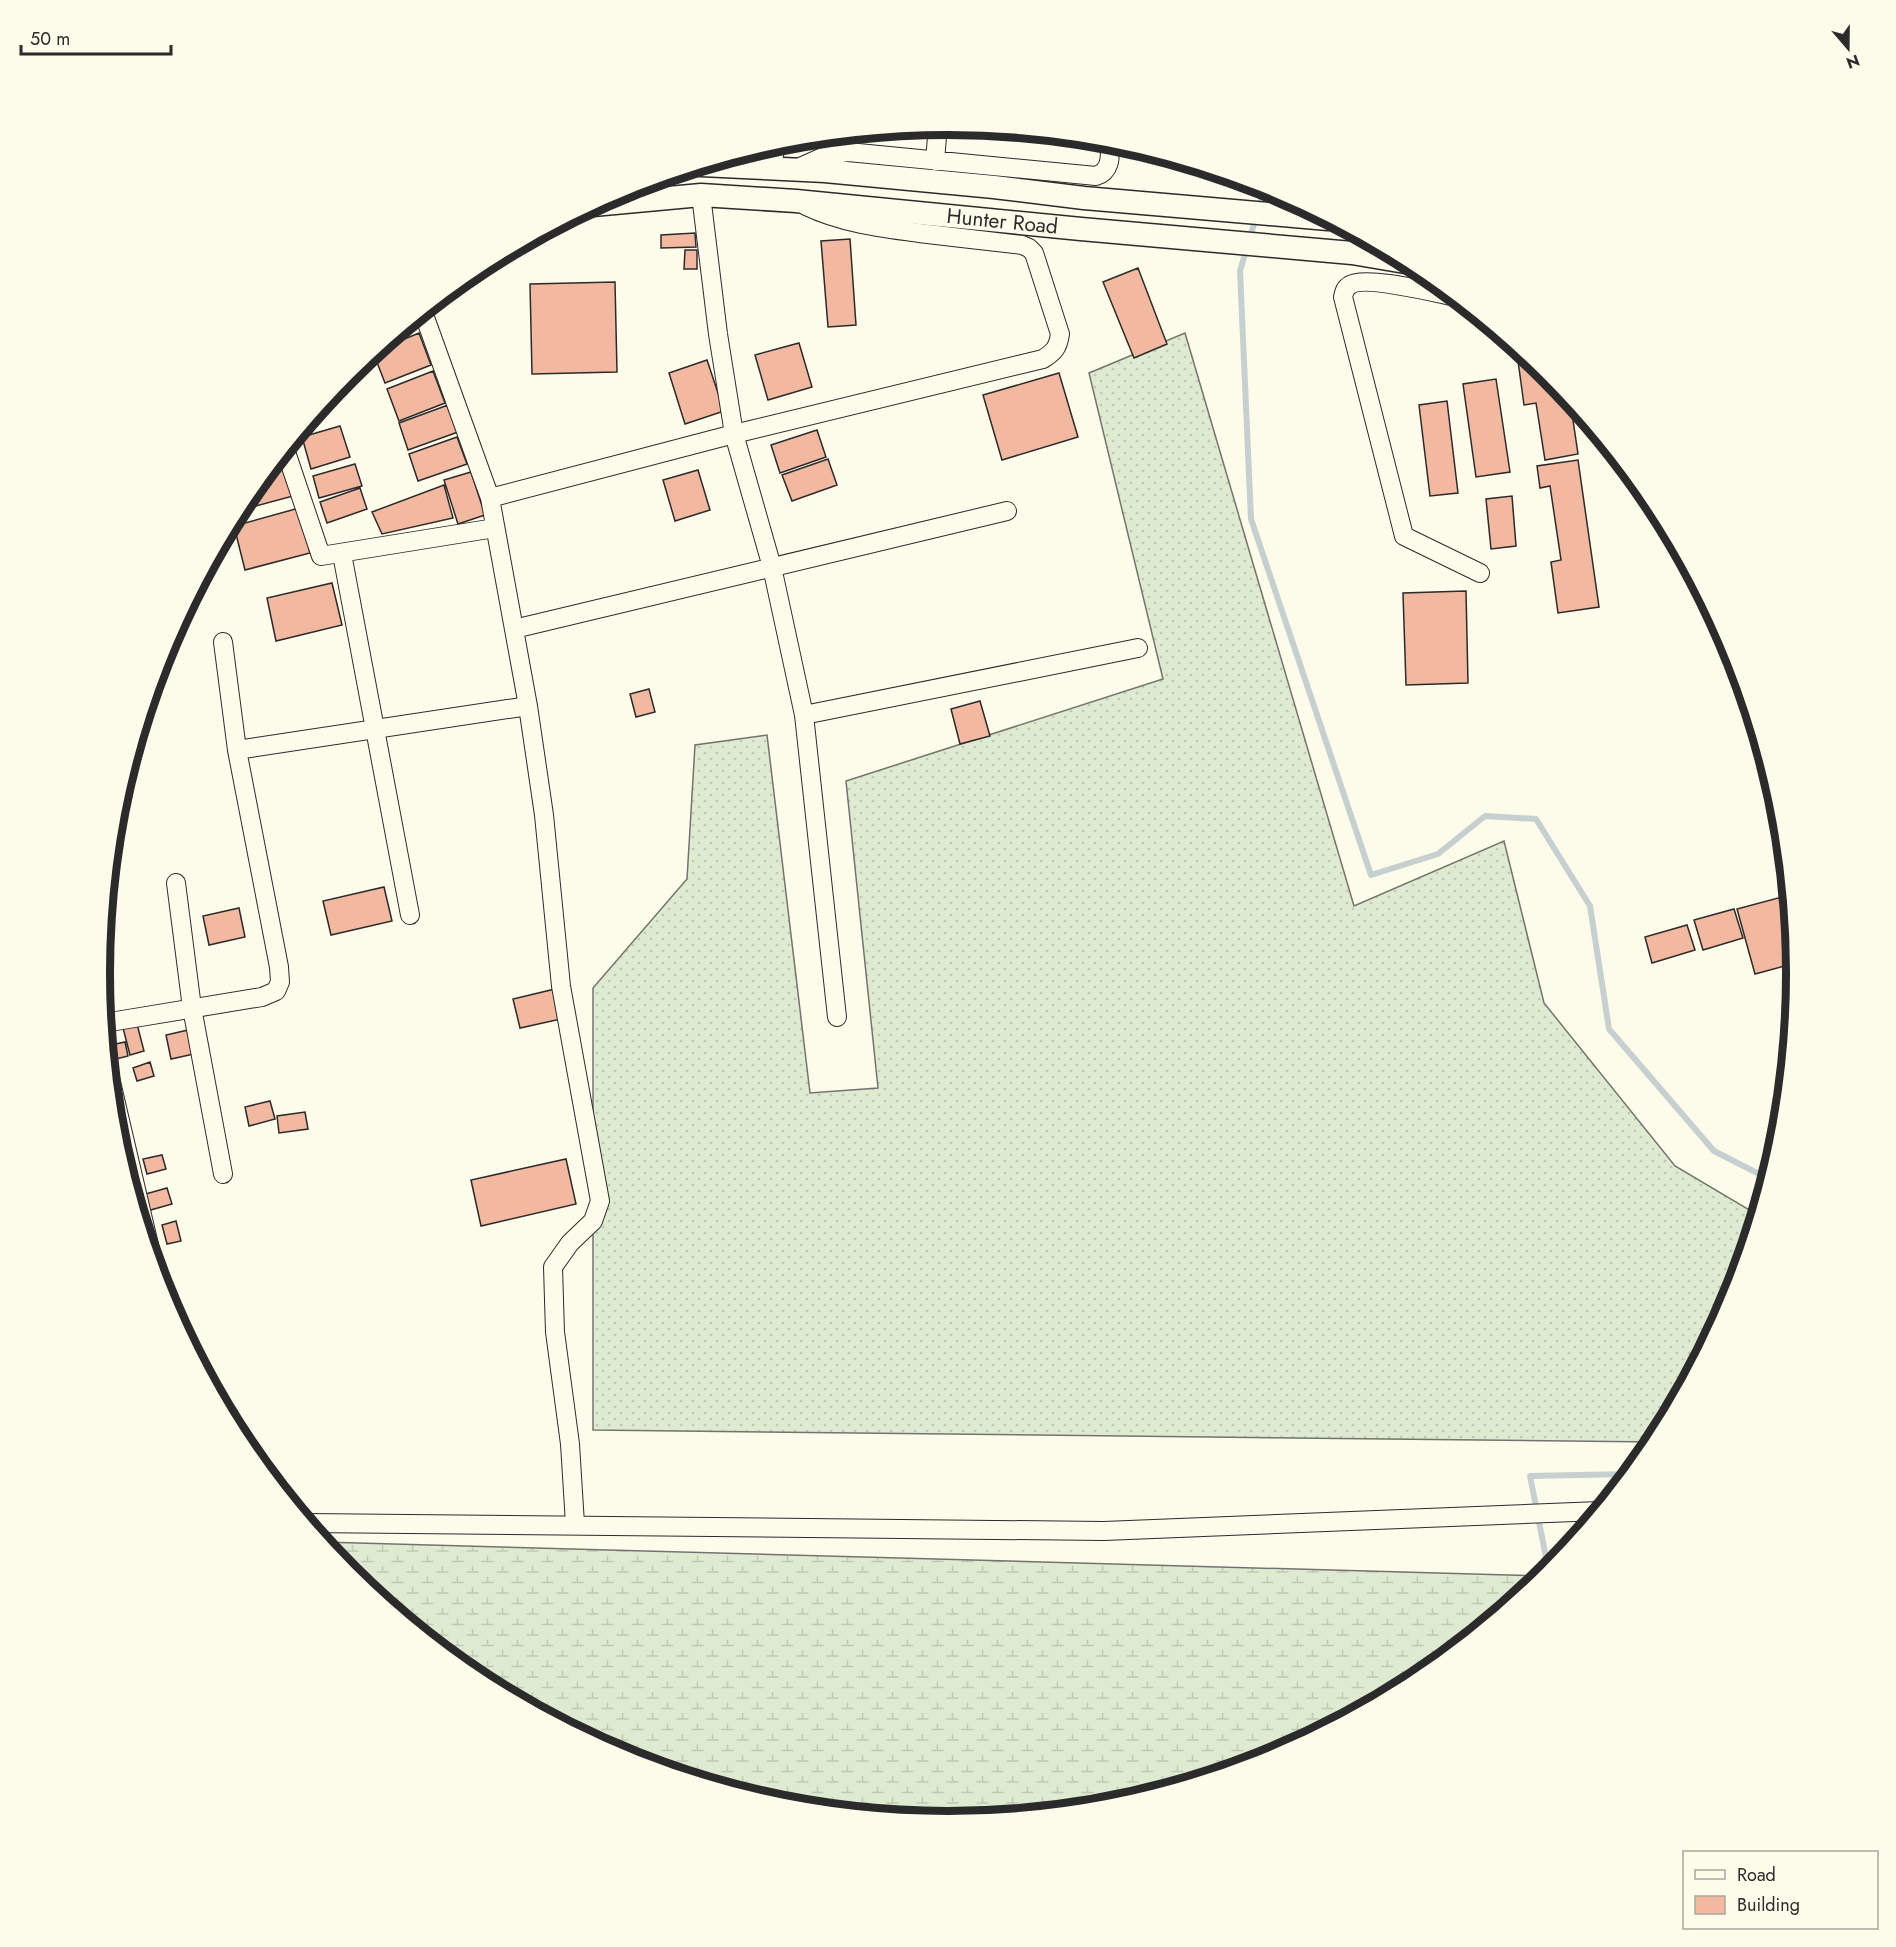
<svg xmlns="http://www.w3.org/2000/svg" width="1896" height="1947" viewBox="0 0 1896 1947" font-family="Jost,sans-serif">
<style>
.grass{fill:url(#grass-dots);stroke:#74746e;stroke-width:1.5}
.wetland{fill:url(#wetland-marsh);stroke:#74746e;stroke-width:1.5}
.lines{fill:none;stroke-linecap:round;stroke-linejoin:round}
.stream{stroke:#c7d0d0;stroke-width:6}
.building{fill:#f2b8a0;stroke:#2b2b2b;stroke-width:1.5}
.minor-casing{stroke:#2b2b2b;stroke-width:20}
.tertiary-casing{stroke:#2b2b2b;stroke-width:25}
.minor{stroke:#fdfbea;stroke-width:18}
.tertiary{stroke:#fdfbea;stroke-width:22}
.labels{text-anchor:middle;dominant-baseline:central;stroke-width:4.5;stroke-linejoin:round;paint-order:stroke}
.street-label{font-size:21px;fill:#2b2b2b;stroke:#fdfbea}
.rim{fill:none;stroke:#2b2b2b;stroke-width:8}
</style>
<defs>
<pattern id="grass-dots" width="8" height="8" patternUnits="userSpaceOnUse" patternTransform="scale(1.5)"><rect width="8" height="8" fill="#deebd1"/><path d="M2 2h.1M6 6h.1" fill="none" stroke="#bfcab4" stroke-width="1.8" stroke-linecap="round"/></pattern>
<pattern id="wetland-marsh" width="20" height="14" patternUnits="userSpaceOnUse" patternTransform="scale(1.5)"><rect width="20" height="14" fill="#deebd1"/><path d="M1 5h8M5 5V1M11 12h8M15 12V8" fill="none" stroke="#bfcab4"/></pattern>
</defs>
<rect width="100%" height="100%" fill="#fdfbea"/>
<path class="grass" d="M1185,333L1354,906L1504,841L1544,1003L1675,1166L1758,1215L1732,1299L1656,1442L593,1430V988L687,879L695,745L767,735L810,1093L878,1088L846,781L1163,679L1089,373Z"/>
<path class="wetland" d="M322,1542L1546,1576L1419,1680L1273,1758L1113,1806L948,1822L782,1806L623,1758L476,1679L347,1574Z"/>
<g class="lines">
<path class="stream" d="M1265,187L1240,271L1251,519L1371,875L1438,854L1485,816L1536,819L1590,906L1609,1029L1714,1151L1769,1179
M1549,1573L1530,1476L1630,1474"/>
</g>
<path class="building" d="M695,233L696,247L661,248V235Z
M850,239L856,325L828,327L821,241Z
M685,250H697V269H684Z
M1138,268L1167,344L1134,358L1103,282Z
M615,282L617,372L532,374L530,284Z
M419,333L431,365L385,383L373,352Z
M799,343L812,387L768,400L755,355Z
M1516,346L1549,373L1570,400L1578,454L1545,460L1536,403L1524,405Z
M707,360L724,411L685,424L669,373Z
M433,371L445,403L399,421L387,389Z
M1059,373L1078,437L1002,460L983,395Z
M1496,379L1510,472L1476,477L1463,384Z
M1447,401L1458,493L1430,496L1419,405Z
M448,405L458,432L408,450L399,423Z
M340,426L350,457L311,469L302,437Z
M817,430L826,457L780,473L771,445Z
M457,437L467,464L418,481L409,454Z
M828,459L837,485L792,501L782,475Z
M1578,460L1599,607L1558,613L1551,562L1561,560L1550,486L1540,488L1537,466Z
M355,464L362,486L319,498L313,476Z
M285,465L293,496L252,507L248,494L268,470Z
M698,470L710,510L675,521L663,480Z
M471,472L485,515L458,524L444,480Z
M444,485L453,518L382,534L372,512Z
M360,488L367,509L327,523L320,502Z
M1512,496L1516,546L1491,549L1486,499Z
M299,508L310,553L245,570L234,526Z
M332,583L342,625L276,641L267,598Z
M1466,591L1468,683L1406,685L1403,593Z
M649,689L655,712L636,717L630,694Z
M980,701L990,736L960,744L951,709Z
M384,887L392,921L331,935L323,901Z
M1789,895L1796,963L1755,974L1737,909Z
M239,908L245,937L209,945L203,916Z
M1734,909L1743,938L1703,950L1694,920Z
M1687,925L1695,950L1652,963L1645,937Z
M555,989L561,1019L520,1028L513,999Z
M137,1024L144,1051L130,1055L123,1028Z
M197,1028L203,1052L171,1059L166,1035Z
M125,1042L128,1056L108,1061L106,1046Z
M150,1062L154,1076L137,1081L133,1068Z
M270,1101L275,1119L249,1126L245,1107Z
M305,1112L308,1129L279,1133L277,1116Z
M162,1155L166,1169L147,1174L143,1159Z
M566,1159L576,1204L481,1226L471,1180Z
M167,1188L172,1204L147,1211L142,1195Z
M176,1221L181,1241L167,1244L162,1225Z"/>
<g class="lines">
<defs>
<path id="minor" d="M935,161L938,125
M772,168L776,143
M796,169L825,156L848,152L1096,176C1112,171 1110,155 1110,141
M701,195L718,334L734,434L772,567L804,715L837,1017
M1456,297C1436,293 1364,275 1350,285C1345,288 1344,292 1343,297L1404,536L1480,573
M423,312L490,498L528,706L544,815L561,986L600,1201L593,1221L570,1243L553,1267L555,1332L570,1444L575,1524
M285,449L321,556L495,528
M490,498L734,434L1043,359C1054,352 1058,348 1060,334L1034,253L1029,248L1022,245C988,241 953,237 919,233C881,228 841,223 806,206
M342,554L410,915
M514,629L1007,511
M223,642L237,750
M804,715L1138,648
M176,883L192,1008L223,1174
M104,1023L262,997L276,991L280,982L279,967L237,750L528,706
M108,1069L153,1262
M306,1523L1104,1531L1600,1511"/>
<g id="tertiary">
<path d="M701,165L825,171L994,187L1084,198L1328,219"/>
<path id="s1" d="M593,205L701,195L796,201L1081,229L1352,253L1411,263"/>
</g>
</defs>
<use href="#minor" class="minor-casing"/>
<use href="#tertiary" class="tertiary-casing"/>
<use href="#minor" class="minor"/>
<use href="#tertiary" class="tertiary"/>
</g>
<g class="labels">
<g class="street-label">
<text stroke="none"><textPath href="#s1" startOffset="411">Hunter Road</textPath></text>
</g>
</g>
<path d="M0 0H1896V1947H0ZM110 973a838 838 0 1 1 1676 0a838 838 0 1 1-1676 0Z" fill="#fdfbea" fill-rule="evenodd"/>
<path class="rim" d="M110 973a838 838 0 1 1 1676 0a838 838 0 1 1-1676 0Z"/>
<rect x="1683" y="1851" width="195" height="78" fill="#fdfbea" stroke="#a9a89e" stroke-width="1.5"/>
<rect x="1695" y="1870" width="30" height="9" fill="#fdfbea" stroke="#a9a89e" stroke-width="1.5"/>
<text x="1737" y="1881" font-size="18" fill="#2b2b2b">Road</text>
<rect x="1695" y="1896" width="30" height="18" fill="#f2b8a0" stroke="#a9a89e" stroke-width="1.5"/>
<text x="1737" y="1911" font-size="18" fill="#2b2b2b">Building</text>
<g transform="translate(1848 48) rotate(160)" stroke="#fdfbea" stroke-width="4.5" paint-order="stroke">
<path d="M0-4.5L10 22L0 15L-10 22Z" fill="#2b2b2b"/>
<text y="-9" font-size="16" font-weight="bold" text-anchor="middle" fill="#2b2b2b">N</text>
</g>
<path d="M21 45v9h150v-9" fill="none" stroke="#2b2b2b" stroke-width="3"/>
<text x="30" y="45" font-size="18" fill="#2b2b2b" stroke="#fdfbea" stroke-width="4.5" paint-order="stroke">50 m</text>
</svg>
